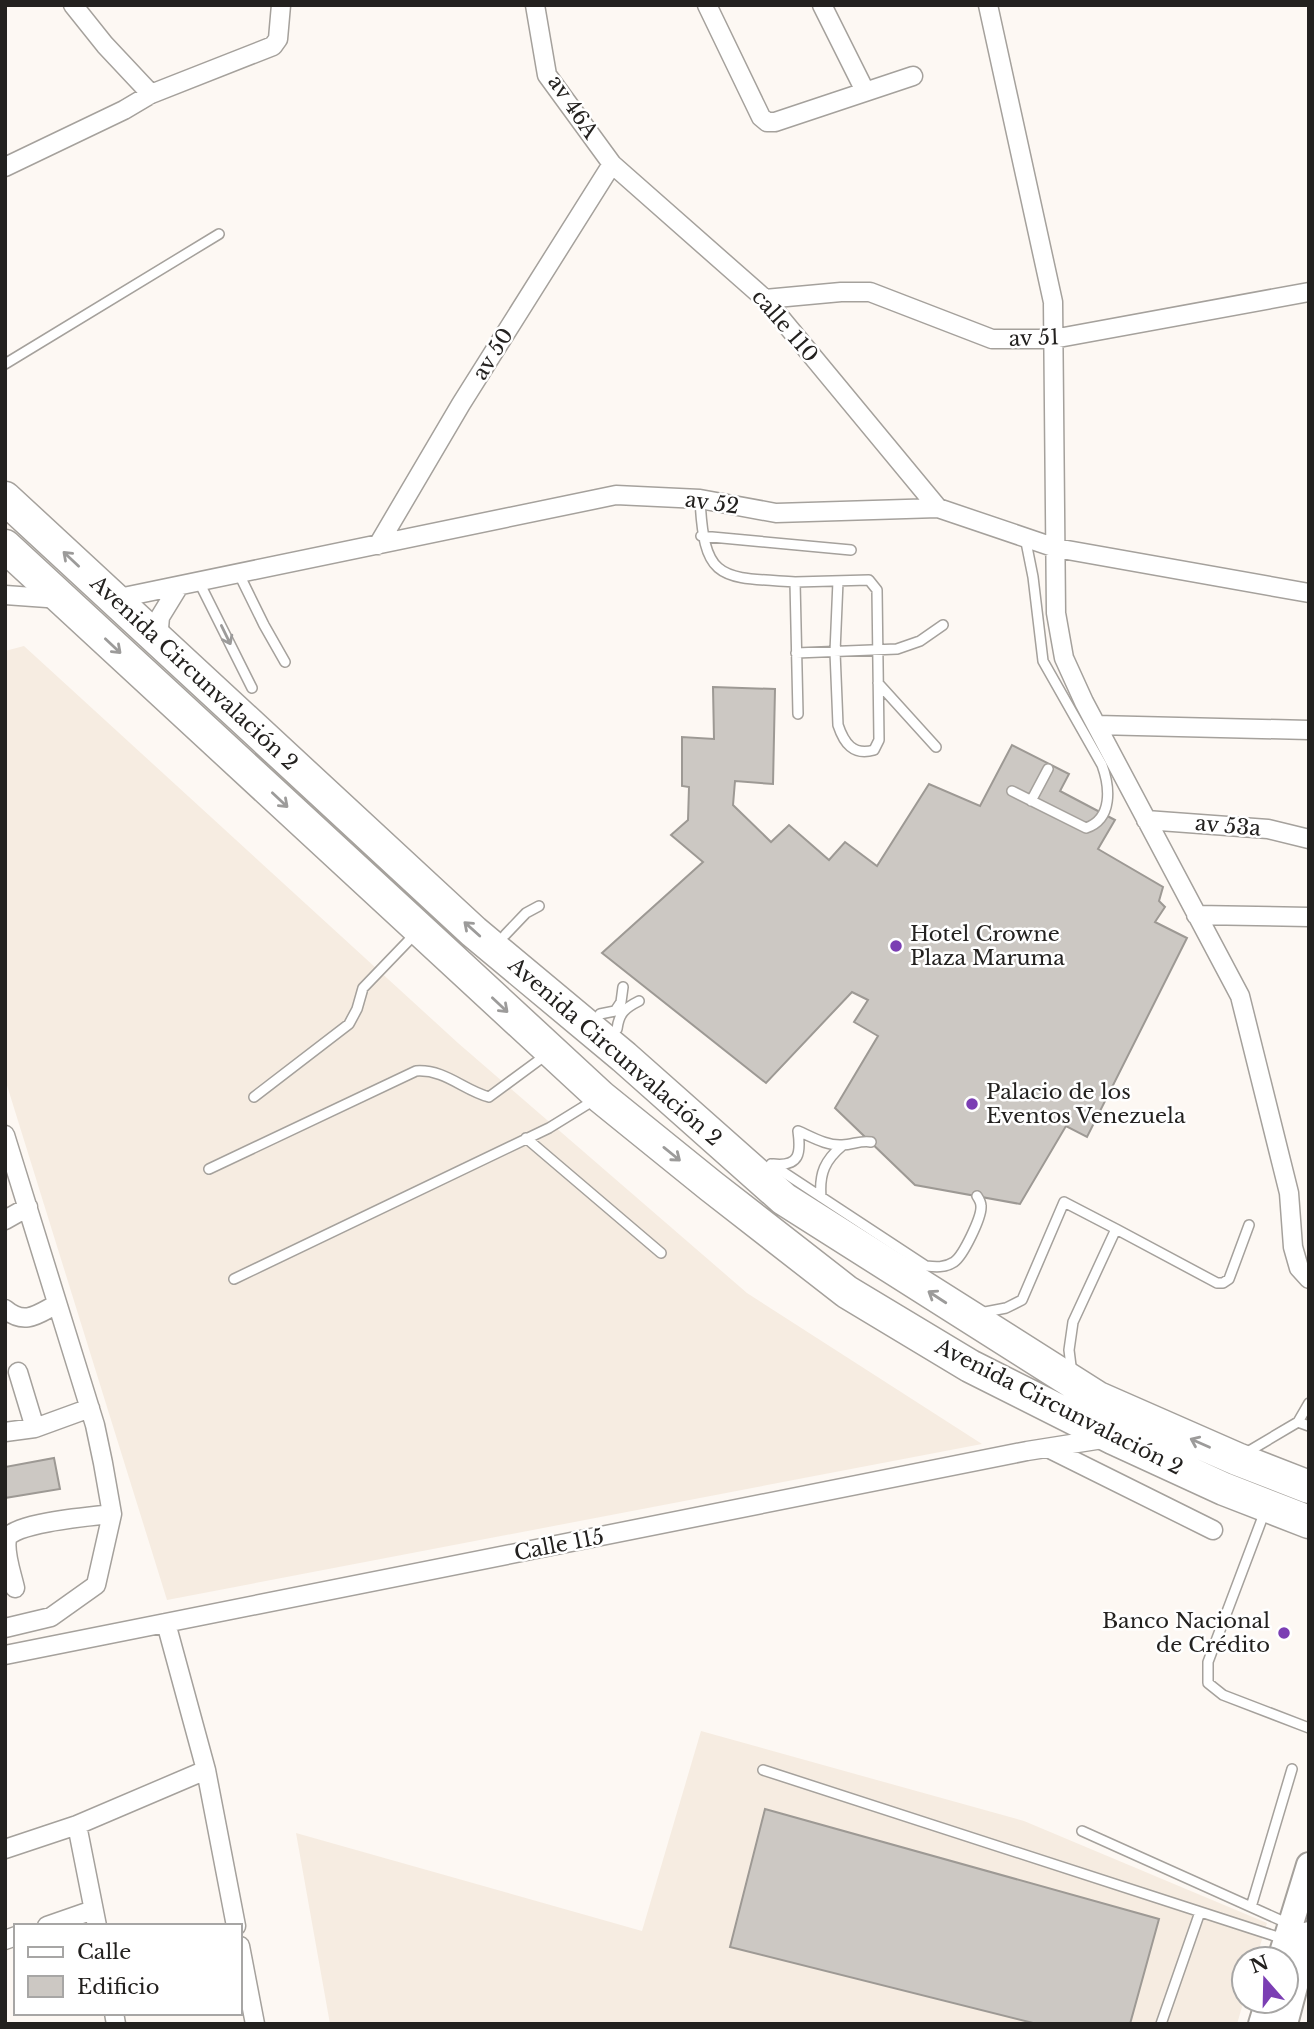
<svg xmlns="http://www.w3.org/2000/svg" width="1314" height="2029" viewBox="0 0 1314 2029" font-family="'Libre Baskerville',serif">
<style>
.built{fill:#f6ece1}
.building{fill:#ccc8c3;stroke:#9d9994;stroke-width:2}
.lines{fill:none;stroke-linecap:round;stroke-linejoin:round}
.lane-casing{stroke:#a5a19c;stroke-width:12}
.street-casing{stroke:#a5a19c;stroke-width:21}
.secondary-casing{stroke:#a5a19c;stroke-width:28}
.highway-casing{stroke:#a5a19c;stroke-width:35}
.lane{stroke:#fff;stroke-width:9}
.street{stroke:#fff;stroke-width:18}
.secondary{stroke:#fff;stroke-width:24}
.highway{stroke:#fff;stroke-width:32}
.oneway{stroke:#9c9b9a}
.poi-dot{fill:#7b3eb3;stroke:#fff;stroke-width:2.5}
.labels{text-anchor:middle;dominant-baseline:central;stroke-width:5;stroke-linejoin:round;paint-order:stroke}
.street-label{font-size:21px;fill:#23211f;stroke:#fff}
.poi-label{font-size:21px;fill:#23211f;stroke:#fff;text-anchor:start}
</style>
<rect width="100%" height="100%" fill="#fdf8f3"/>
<path class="built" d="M24,646L458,1043L747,1293L982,1444L167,1600L5,1079V651Z
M701,1731L1024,1821L1267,1923L1256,1959H1244V2000L1237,2024H330L296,1833L642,1931Z"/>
<path class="building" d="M713,687L775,689L773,784L735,781L733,805L771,842L789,825L829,860L845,842L877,866L929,784L980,806L1012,745L1069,774L1060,791L1115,820L1098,849L1163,887L1159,901L1165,907L1155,922L1187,938L1087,1137L1066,1126L1020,1204L915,1185L835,1108L878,1036L854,1022L868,1000L852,992L766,1083L602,953L703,862L671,835L688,820L689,787L682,786V737L714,739Z
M54,1458L60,1489L5,1498V1467Z
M765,1809L1159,1919L1130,2024H1037L730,1947Z"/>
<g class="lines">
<defs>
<path id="lane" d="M5,364L219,234
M700,499C704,583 721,577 795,582L798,714
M701,536L851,550
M238,572L264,625L285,662
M199,582L252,688
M795,582L869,580L877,590L879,740L874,750C853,756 844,743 838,725L835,652L838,581
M796,653L897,649L920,641L943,625
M878,683L936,747
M1012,791L1086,828C1113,819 1110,787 1102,765L1043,661L1033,577L1025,537
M1031,801L1048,769
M505,935L526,913L539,906
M600,1014L615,1011L621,1002L623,987
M617,1029C619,1013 625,1008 639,1001
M254,1097L349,1024L357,1009L363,988L415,934
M798,1131C812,1137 827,1146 842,1145C853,1145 860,1140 871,1142
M526,1138L661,1253
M771,1164L926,1266C935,1267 945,1268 954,1262C963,1256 982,1217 981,1206C981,1203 979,1199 977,1196
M773,1164C800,1167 801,1153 798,1131
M209,1169L416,1071C445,1069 463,1090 489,1097L546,1055
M821,1197C819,1173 825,1160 843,1145
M1116,1229L1217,1283H1223L1229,1279L1249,1225
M234,1279L549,1128L596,1099
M980,1313L1006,1308L1022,1300L1064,1202L1116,1229L1073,1322L1069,1350L1072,1374
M1298,1422L1309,1403
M1244,1454L1298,1422L1309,1426
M1265,1511L1208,1662V1683L1223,1695L1309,1728
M763,1770L1284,1939
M1082,1831L1289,1924
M1251,1907L1292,1769
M1161,2024L1200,1912"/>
<path id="street" d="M73,5L105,45L151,94
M535,5L547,75L612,164L765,299L938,508
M707,5L761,117L767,122H775L913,76
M822,5L865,91
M988,5L1053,302L1056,613L1064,658L1084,702L1240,996L1289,1193L1293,1247L1299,1268L1309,1279
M5,167L124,110L151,94L273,46L278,39L281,5
M765,299L841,292H870L992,339H1053L1309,292
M378,545L461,404L612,164
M5,595L61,599
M114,599L616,495L700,499L776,513L938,508L1056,548L1309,593
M158,639L160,617L179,586
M1096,725L1309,730
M1146,820L1268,829L1309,839
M1196,915L1309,917
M5,1135L95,1425L103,1463L112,1514L96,1585L51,1617L5,1628
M5,1220L28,1207
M5,1309C25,1326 38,1314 57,1304
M18,1372L35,1428
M5,1432L35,1428L90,1408
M1048,1448L1213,1530
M15,1588C12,1574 4,1553 7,1539C11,1523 94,1516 112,1514
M166,1623L206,1770L236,1926
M5,1655L1027,1451L1109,1438
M77,1825L97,1926
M5,1849L77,1825L206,1770
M47,1926L93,1910
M5,1940L16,1936
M240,1946L255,2024
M114,2013L116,2024"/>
<path id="secondary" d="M1280,1959L1309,1865
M1261,2024L1268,2001
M1285,2024L1309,1934"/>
<path id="highway" d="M5,498L474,932L624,1057L784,1199L1098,1398L1237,1459L1309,1487
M5,546L601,1097L711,1186L847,1292L970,1366L1113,1438L1224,1489L1309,1522"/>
</defs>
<use href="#lane" class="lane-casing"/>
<use href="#street" class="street-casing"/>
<use href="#secondary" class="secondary-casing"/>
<use href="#highway" class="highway-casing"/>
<use href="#lane" class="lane"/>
<use href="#street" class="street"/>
<use href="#secondary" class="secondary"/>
<use href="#highway" class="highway"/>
</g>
<defs><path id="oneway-shaft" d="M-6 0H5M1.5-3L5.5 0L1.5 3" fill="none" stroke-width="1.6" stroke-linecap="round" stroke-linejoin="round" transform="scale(1.75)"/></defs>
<g class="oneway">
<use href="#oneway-shaft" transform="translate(71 559) rotate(-137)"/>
<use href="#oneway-shaft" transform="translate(226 635) rotate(64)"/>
<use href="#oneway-shaft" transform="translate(113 646) rotate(43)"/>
<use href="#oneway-shaft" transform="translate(280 800) rotate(43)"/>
<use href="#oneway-shaft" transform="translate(472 929) rotate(-138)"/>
<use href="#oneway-shaft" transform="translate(500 1005) rotate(43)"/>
<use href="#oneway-shaft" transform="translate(672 1154) rotate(39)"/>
<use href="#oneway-shaft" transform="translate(937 1297) rotate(-147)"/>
<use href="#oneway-shaft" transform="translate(1200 1443) rotate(-156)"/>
</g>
<g class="poi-dot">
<circle cx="896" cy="946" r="7"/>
<circle cx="972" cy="1104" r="7"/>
<circle cx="1284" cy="1633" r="7"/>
</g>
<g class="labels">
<g class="street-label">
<text transform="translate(573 107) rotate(56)">av 46A</text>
<text transform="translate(785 326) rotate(49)">calle 110</text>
<text transform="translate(1034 338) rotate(-2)">av 51</text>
<text transform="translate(493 354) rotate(-58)">av 50</text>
<text transform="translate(712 503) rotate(8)">av 52</text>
<text transform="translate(194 673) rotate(43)">Avenida Circunvalación 2</text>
<text transform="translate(1228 826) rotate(5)">av 53a</text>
<text transform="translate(615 1052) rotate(41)">Avenida Circunvalación 2</text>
<text transform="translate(1059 1407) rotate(27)">Avenida Circunvalación 2</text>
<text transform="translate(559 1545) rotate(-11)">Calle 115</text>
</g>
<g class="poi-label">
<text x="910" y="934">Hotel Crowne<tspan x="910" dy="24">Plaza Maruma</tspan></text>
<text x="986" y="1092">Palacio de los<tspan x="986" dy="24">Eventos Venezuela</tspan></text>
<text x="1270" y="1621" text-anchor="end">Banco Nacional<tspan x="1270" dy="24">de Crédito</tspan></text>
</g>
</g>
<rect width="1314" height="2029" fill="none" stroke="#23211f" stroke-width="14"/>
<rect x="14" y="1924" width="228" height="91" fill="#ffffff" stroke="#a7a6a5" stroke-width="2"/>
<rect x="28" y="1947" width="35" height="10" fill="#ffffff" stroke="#a7a6a5" stroke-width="2"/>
<text x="77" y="1959" font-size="21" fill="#23211f">Calle</text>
<rect x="28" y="1976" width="35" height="21" fill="#ccc8c3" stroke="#a7a6a5" stroke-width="2"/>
<text x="77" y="1994" font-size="21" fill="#23211f">Edificio</text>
<g transform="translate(1265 1980) rotate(340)"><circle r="33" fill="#ffffff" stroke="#a7a6a5" stroke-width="2"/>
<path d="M0-5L12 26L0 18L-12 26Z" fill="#7b3eb3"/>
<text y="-10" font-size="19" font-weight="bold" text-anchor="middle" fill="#23211f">N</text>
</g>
</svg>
